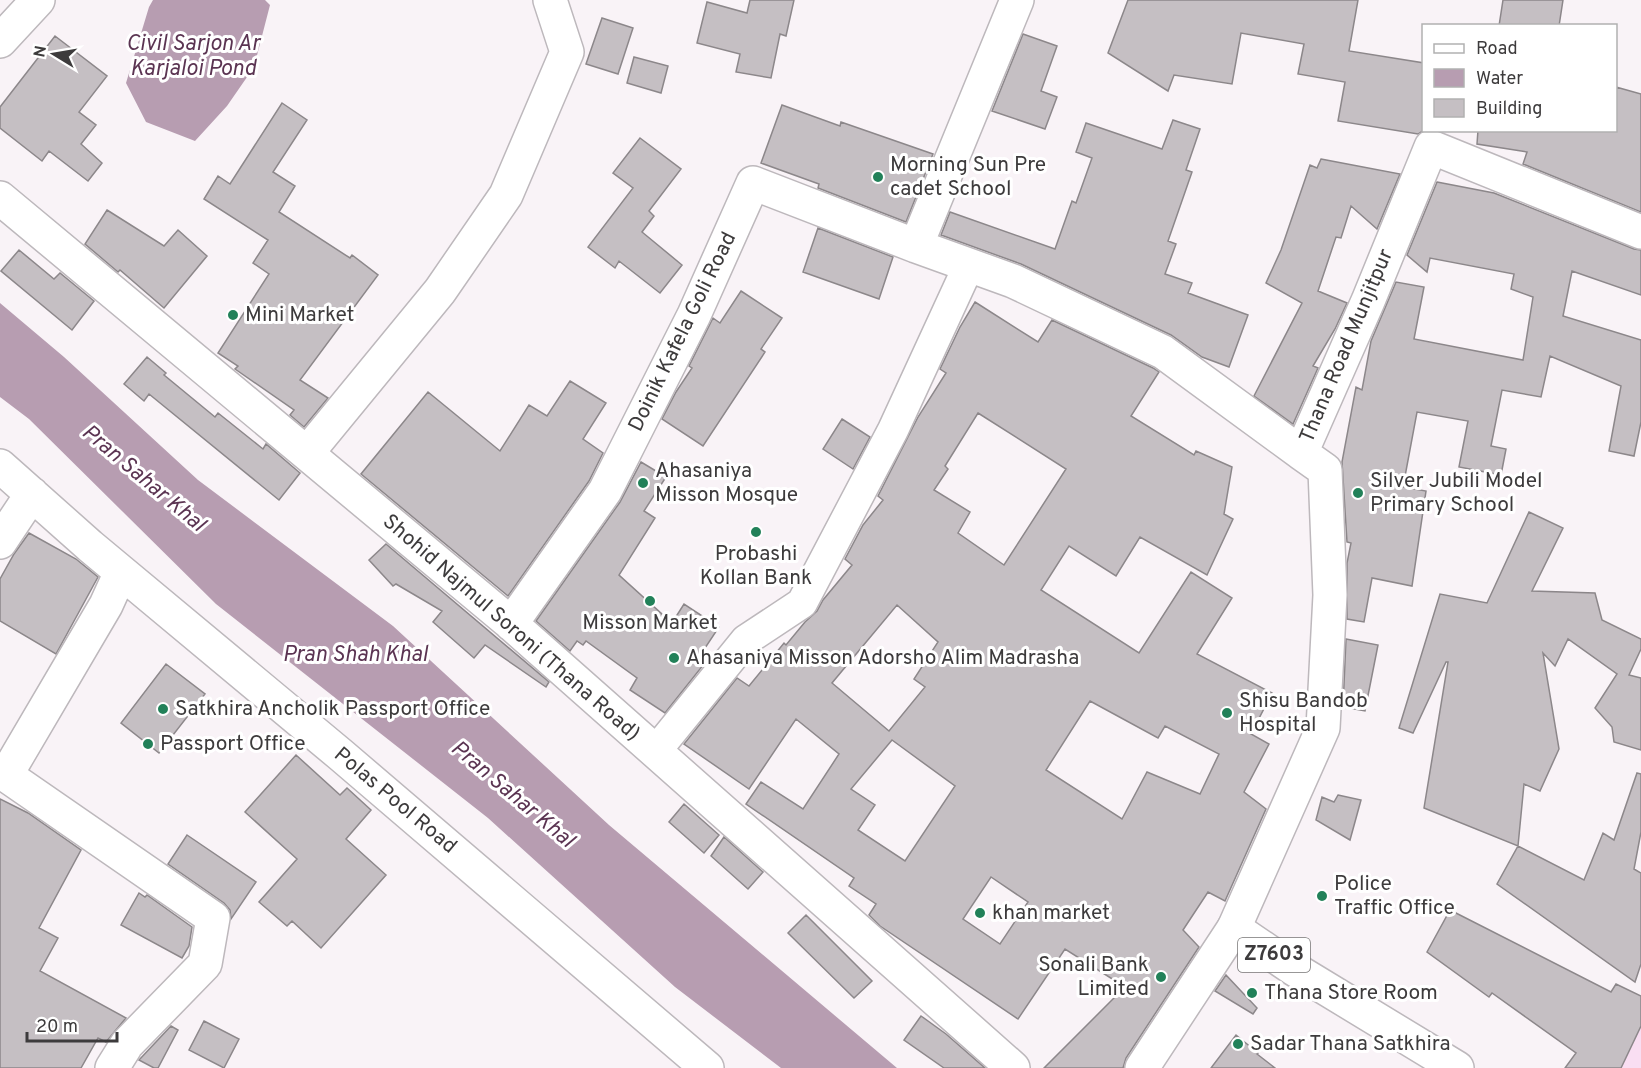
<svg xmlns="http://www.w3.org/2000/svg" width="1641" height="1068" viewBox="0 0 1641 1068" font-family="Overpass,sans-serif">
<style>
.green{fill:#f9def2}
.water{fill:#b79db1}
.building{fill:#c5bfc3;stroke:#8c878a;stroke-width:1.5;fill-rule:evenodd}
.lines{fill:none;stroke-linecap:round;stroke-linejoin:round}
.street-casing{stroke:#bdb8bc;stroke-width:33}
.secondary-casing{stroke:#bdb8bc;stroke-width:36}
.primary-casing{stroke:#bdb8bc;stroke-width:36}
.street{stroke:#fff;stroke-width:30}
.secondary{stroke:#fff;stroke-width:33}
.primary{stroke:#fff;stroke-width:33}
.poi-dot{fill:#228159;stroke:#fff;stroke-width:2}
.labels{text-anchor:middle;dominant-baseline:central;stroke-width:6;stroke-linejoin:round;paint-order:stroke}
.shield{fill:#fff;stroke:#777676;stroke-width:1.5}
.shield-label{font-size:20px;font-weight:bold;fill:#3d3b3c}
.poi-label{font-size:21px;fill:#3d3b3c;stroke:#fff;text-anchor:start}
.street-label{font-size:21px;fill:#3d3b3c;stroke:#fff}
.water-label{font-size:22px;font-style:italic;fill:#5b3452;stroke:#fff}
</style>
<rect width="100%" height="100%" fill="#f9f3f7"/>
<path class="green" d="M1641,1002V1068H1609Z"/>
<path class="water" d="M153,0H265L270,5L254,67L227,106L195,141L146,122L126,83L149,7Z
M0,303L64,357L198,480L393,626L609,825L897,1068H781L675,987L488,818L216,604L29,419L0,397Z"/>
<path class="building" d="M750,0H794L786,36L780,34L771,78L736,72L740,54L697,43L707,2L747,13Z
M1128,0H1358L1349,51L1424,63V130L1418,134L1338,121L1345,82L1298,74L1304,44L1241,33L1232,84L1174,75L1168,91L1108,53Z
M1503,0H1563L1559,26H1499Z
M602,18L633,28L618,74L586,64Z
M1023,34L1057,46L1041,91L1057,97L1045,129L992,111Z
M55,36L107,76L79,112L96,125L81,144L102,163L88,181L49,151L42,161L0,128V107Z
M634,57L668,66L661,93L627,83Z
M1616,87L1641,94V212L1523,164L1527,152L1477,144L1478,130H1616Z
M282,103L307,120L273,172L295,186L279,212L350,258L352,255L378,275L300,380L328,398L304,427L290,415L294,410L235,369L238,366L218,353L269,274L253,263L268,240L204,199L218,176L230,184Z
M782,105L840,126L841,122L933,154L906,222L818,188L819,184L761,163Z
M1173,120L1200,129L1186,170L1192,172L1168,241L1176,244L1165,274L1192,283L1188,293L1248,315L1229,367L1202,357L1171,335L1021,264L941,235L950,212L1055,249L1072,201L1076,203L1092,158L1076,152L1086,123L1162,149Z
M640,138L681,169L649,211L654,216L642,232L682,265L660,293L619,261L615,268L588,247L633,188L613,173Z
M1321,159L1400,174L1377,229L1351,206L1341,238L1336,237L1318,291L1347,303L1335,329L1313,366L1318,368L1293,424L1254,396L1302,303L1266,283L1281,250L1310,165L1317,168Z
M1437,182L1494,193L1634,249L1641,250V295L1572,271L1563,316L1641,340V422L1634,456L1609,451L1621,386L1550,356L1541,397L1502,390L1491,446L1506,449L1501,475L1459,467L1468,421L1417,412L1403,487L1426,491L1412,586L1372,578L1364,622L1347,619V563L1351,543L1347,542L1342,462L1356,387L1362,390L1371,341L1396,282L1424,287L1414,339L1523,360L1533,297L1511,289L1514,274L1430,258L1427,272L1407,255Z
M107,210L164,246L178,230L207,256L164,308L120,270L118,272L85,244Z
M818,228L893,257L879,299L803,272Z
M19,250L54,279L60,273L94,301L72,330L1,271Z
M741,291L782,318L761,349L765,352L703,446L662,419L676,392L692,368L689,366L713,318L720,323Z
M975,302L1038,342L1052,320L1153,368L1159,372L1131,416L1194,455L1196,451L1232,467L1224,514L1233,519L1207,575L1140,537L1116,576L1069,546L1041,590L1139,653L1191,572L1232,598L1197,654L1272,693L1251,734L1269,744L1244,792L1266,809L1225,901L1208,892L1183,930L1199,947L1126,1058L1123,1068H1044L1125,987L1065,949L1018,1019L880,926L869,915L876,904L849,886L854,878L746,804L761,782L803,809L839,754L796,719L749,789L684,744L737,678L749,686L784,643L786,645L805,622L817,611L823,600L852,565L845,559L863,525L883,500L878,496L918,417L946,373L940,369L960,327ZM978,413L1066,469L1004,565L958,533L970,512L934,490L948,469L945,466ZM897,605L938,642L914,679L925,687L889,731L832,683ZM1090,701L1158,738L1165,726L1219,754L1200,794L1147,772L1122,819L1046,770ZM892,740L955,786L905,861L858,830L875,805L851,789ZM991,877L1028,902L1000,944L963,919Z
M147,357L166,373L164,375L215,417L218,413L263,449L266,444L300,473L279,500L149,394L144,401L124,384Z
M570,381L606,403L583,439L603,453L589,481L508,596L361,474L428,392L500,451L529,405L547,416Z
M842,419L870,437L853,469L823,449Z
M641,462L666,477L644,511L655,518L619,575L672,623L684,604L719,627L701,654L708,659L665,713L630,690L637,678L586,641L583,645L577,641L570,651L536,621L620,502Z
M1529,512L1563,528L1532,591L1595,593L1602,620L1641,639V649L1629,675L1641,678V750L1614,742L1612,727L1595,708L1617,674L1568,639L1555,666L1543,653L1559,749L1540,791L1524,784L1518,846L1424,808L1448,662H1446L1413,733L1399,728L1440,594L1487,603Z
M29,533L76,559L98,577L56,654L0,621V579L14,554Z
M386,544L549,682L546,687L485,645L474,658L433,622L442,611L396,584L393,586L369,560Z
M1346,639L1378,645L1365,711L1343,707Z
M166,664L205,694L159,753L121,723Z
M296,755L340,795L347,788L371,810L346,839L386,875L321,948L292,921L287,926L259,902L297,859L245,812Z
M1637,773L1641,774V832L1634,869L1641,873V964L1635,982L1497,884L1518,846L1584,880L1603,833L1614,840Z
M1338,795L1361,800L1350,840L1316,820L1322,797L1334,802Z
M0,799L28,813L81,850L39,928L58,938L40,971L126,1018L106,1042L98,1038L81,1068H0Z
M684,804L719,835L704,853L669,822Z
M187,835L256,882L231,919L230,910L224,903L168,864Z
M724,837L763,872L748,889L711,856Z
M139,893L145,897L147,895L192,927L189,946L182,958L121,925Z
M1450,910L1611,992L1616,984L1641,996V1026L1621,1068H1565L1576,1053L1492,993L1489,997L1427,952Z
M806,915L872,981L854,998L788,933Z
M1226,975L1257,1008L1253,1014L1215,991Z
M921,1016L946,1034L985,1068H944L904,1040Z
M204,1021L239,1039L224,1068L189,1050Z
M171,1026L178,1030L158,1068H154L139,1060Z
M1236,1035L1258,1053L1257,1054L1275,1068H1211Z"/>
<g class="lines">
<defs>
<path id="street" d="M655,752L746,640L802,603L893,430L969,265"/>
<path id="secondary" d="M1017,0L916,246L1013,281L1163,352L1301,453
M0,41L38,0
M0,198L508,621L1013,1068
M307,453L440,291L506,195L567,52L550,0
M0,466L90,546L341,755L707,1068
M0,542L32,494
M511,624L605,491L694,315L753,183L916,246
M1234,928L1323,728L1330,595L1325,470L1301,453L1368,301L1431,147L1641,232
M112,1068L127,1044L205,964L213,918L6,775L106,605L121,572"/>
<path id="primary" d="M1142,1068L1234,928L1294,969L1457,1068"/>
</defs>
<use href="#street" class="street-casing"/>
<use href="#secondary" class="secondary-casing"/>
<use href="#primary" class="primary-casing"/>
<use href="#street" class="street"/>
<use href="#secondary" class="secondary"/>
<use href="#primary" class="primary"/>
</g>
<g class="poi-dot">
<circle cx="878" cy="177" r="6"/>
<circle cx="233" cy="315" r="6"/>
<circle cx="643" cy="483" r="6"/>
<circle cx="1358" cy="493" r="6"/>
<circle cx="756" cy="532" r="6"/>
<circle cx="650" cy="601" r="6"/>
<circle cx="674" cy="658" r="6"/>
<circle cx="163" cy="709" r="6"/>
<circle cx="1227" cy="713" r="6"/>
<circle cx="148" cy="744" r="6"/>
<circle cx="1322" cy="896" r="6"/>
<circle cx="980" cy="913" r="6"/>
<circle cx="1161" cy="977" r="6"/>
<circle cx="1252" cy="993" r="6"/>
<circle cx="1238" cy="1044" r="6"/>
</g>
<g class="labels">
<rect class="shield" x="1238" y="938" width="72" height="34" rx="4.5"/>
<g class="shield-label">
<text x="1274" y="955">Z7603</text>
</g>
<g class="poi-label">
<text x="890" y="165">Morning Sun Pre<tspan x="890" dy="24">cadet School</tspan></text>
<text x="245" y="315">Mini Market</text>
<text x="655" y="471">Ahasaniya<tspan x="655" dy="24">Misson Mosque</tspan></text>
<text x="1370" y="481">Silver Jubili Model<tspan x="1370" dy="24">Primary School</tspan></text>
<text x="756" y="554" text-anchor="middle">Probashi<tspan x="756" dy="24">Kollan Bank</tspan></text>
<text x="650" y="623" text-anchor="middle">Misson Market</text>
<text x="686" y="658">Ahasaniya Misson Adorsho Alim Madrasha</text>
<text x="1239" y="701">Shisu Bandob<tspan x="1239" dy="24">Hospital</tspan></text>
<text x="175" y="709">Satkhira Ancholik Passport Office</text>
<text x="160" y="744">Passport Office</text>
<text x="1334" y="884">Police<tspan x="1334" dy="24">Traffic Office</tspan></text>
<text x="992" y="913">khan market</text>
<text x="1149" y="965" text-anchor="end">Sonali Bank<tspan x="1149" dy="24">Limited</tspan></text>
<text x="1264" y="993">Thana Store Room</text>
<text x="1250" y="1044">Sadar Thana Satkhira</text>
</g>
<g class="street-label">
<text transform="translate(683 332) rotate(-64)">Doinik Kafela Goli Road</text>
<text transform="translate(1347 346) rotate(-67)">Thana Road Munjitpur</text>
<text transform="translate(511 628) rotate(41)">Shohid Najmul Soroni (Thana Road)</text>
<text transform="translate(395 801) rotate(40)">Polas Pool Road</text>
</g>
<g class="water-label">
<text x="193" y="44">Civil Sarjon Ar<tspan x="193" dy="25">Karjaloi Pond</tspan></text>
<text transform="translate(143 479) rotate(40)">Pran Sahar Khal</text>
<text x="355" y="655">Pran Shah Khal</text>
<text transform="translate(512 795) rotate(40)">Pran Sahar Khal</text>
</g>
</g>
<rect x="1422" y="24" width="195" height="108" fill="#ffffff" stroke="#b1b1b1" stroke-width="1.5"/>
<rect x="1434" y="44" width="30" height="9" fill="#ffffff" stroke="#b1b1b1" stroke-width="1.5"/>
<text x="1476" y="54" font-size="18" fill="#3d3b3c">Road</text>
<rect x="1434" y="69" width="30" height="18" fill="#b79db1" stroke="#b1b1b1" stroke-width="1.5"/>
<text x="1476" y="84" font-size="18" fill="#3d3b3c">Water</text>
<rect x="1434" y="99" width="30" height="18" fill="#c5bfc3" stroke="#b1b1b1" stroke-width="1.5"/>
<text x="1476" y="114" font-size="18" fill="#3d3b3c">Building</text>
<g transform="translate(54 54) rotate(281)" stroke="#ffffff" stroke-width="4.5" paint-order="stroke">
<path d="M0-4.5L10 22L0 15L-10 22Z" fill="#3d3b3c"/>
<text y="-9" font-size="16" font-weight="bold" text-anchor="middle" fill="#3d3b3c">N</text>
</g>
<path d="M27 1032v9h90v-9" fill="none" stroke="#3d3b3c" stroke-width="3"/>
<text x="36" y="1032" font-size="18" fill="#3d3b3c" stroke="#ffffff" stroke-width="4.5" paint-order="stroke">20 m</text>
</svg>
